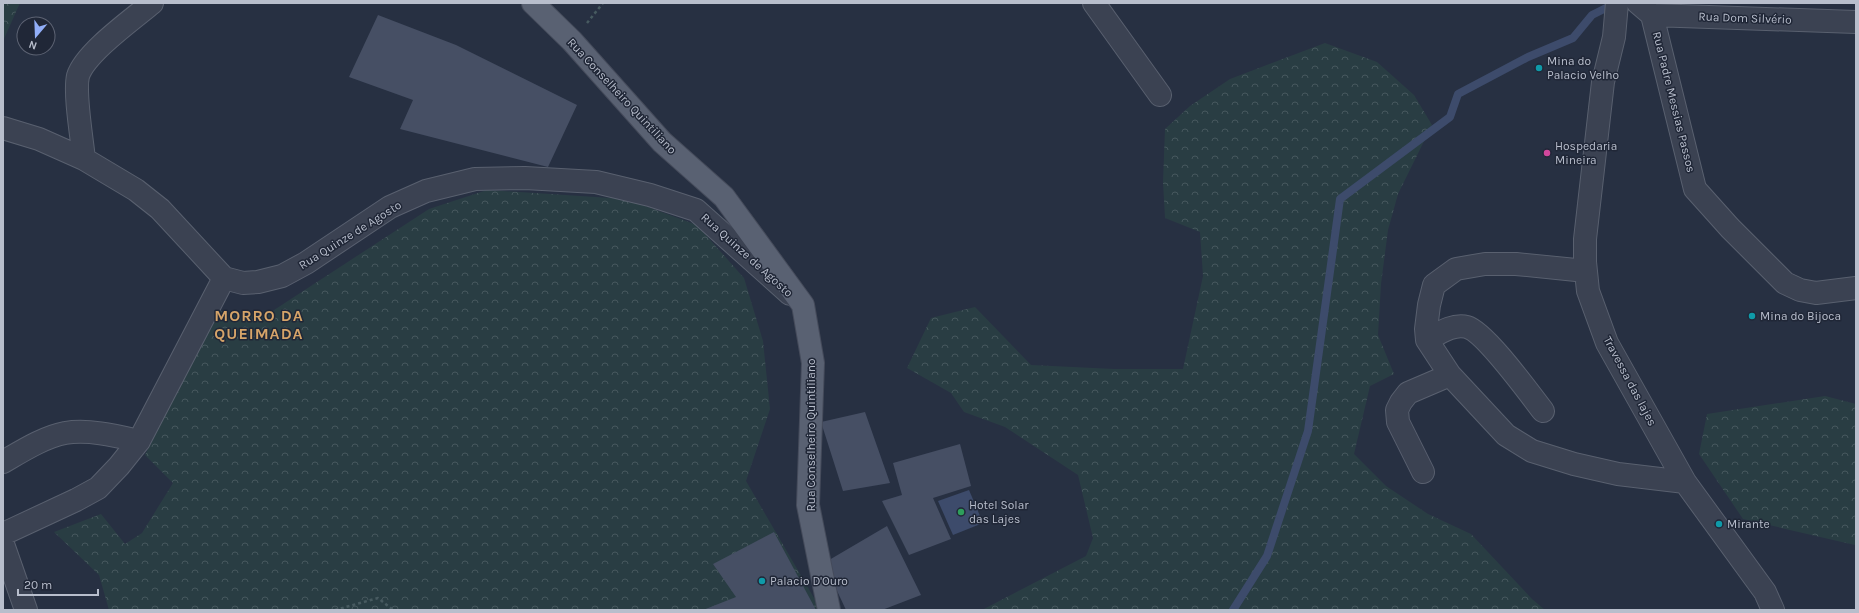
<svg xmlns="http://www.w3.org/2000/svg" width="1859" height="613" viewBox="0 0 1859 613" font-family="Karla,sans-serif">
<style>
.forest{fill:url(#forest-crowns)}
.water{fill:#3d4b6b}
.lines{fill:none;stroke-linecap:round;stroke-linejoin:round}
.stream{stroke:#3d4b6b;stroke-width:8}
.building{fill:#464f64}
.minor-casing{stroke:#59606f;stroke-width:24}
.major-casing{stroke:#454b5b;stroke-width:24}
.path{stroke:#475a60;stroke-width:2.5;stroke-dasharray:3 3;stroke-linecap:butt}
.minor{stroke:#3b4252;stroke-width:22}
.major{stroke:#596172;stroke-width:22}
.culture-dot{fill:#0f9aa8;stroke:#202737;stroke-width:1.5}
.hotel-dot{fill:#d1479c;stroke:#202737;stroke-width:1.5}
.leisure-dot{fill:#2e9e5b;stroke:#202737;stroke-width:1.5}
.labels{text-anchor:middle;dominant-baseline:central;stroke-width:3;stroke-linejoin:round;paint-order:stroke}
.street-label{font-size:12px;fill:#b8becc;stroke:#202737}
.poi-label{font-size:12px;fill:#b8becc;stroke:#202737;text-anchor:start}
.district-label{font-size:16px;font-weight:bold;letter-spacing:1px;fill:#d6a469;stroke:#202737}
</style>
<defs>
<pattern id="forest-crowns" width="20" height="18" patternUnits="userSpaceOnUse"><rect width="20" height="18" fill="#293d43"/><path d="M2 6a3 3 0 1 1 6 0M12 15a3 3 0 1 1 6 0" fill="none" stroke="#46575d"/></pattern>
</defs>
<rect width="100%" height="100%" fill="#273042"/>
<path class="forest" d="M3,3H20L3,41Z
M1325,43L1377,62L1414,95L1432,125L1398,194L1388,230L1381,284L1378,335L1394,374L1370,386L1354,454L1386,486L1428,514L1471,534L1532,599L1545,610H982L1086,556L1093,538L1078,475L1005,427L964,412L951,393L907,368L931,318L975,307L1031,365L1114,369H1183L1203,276L1200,232L1165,218L1163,182L1165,129L1190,106L1230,79Z
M487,190L626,199L697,225L744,278L763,341L770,409L746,481L821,610H109L99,575L54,532L101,514L125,544L142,533L173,483L145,455L218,310L237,315L271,312L429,209Z
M1825,396L1856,404V544L1855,545L1743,519L1699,454L1707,414Z"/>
<path class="water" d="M969,490L983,523L953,535L938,501Z"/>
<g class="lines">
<path class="stream" d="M1233,610L1267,556L1308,431L1340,199L1450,117L1458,94L1528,57L1573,38L1592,15L1614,4"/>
</g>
<path class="building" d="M378,15L456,45L577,105L548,167L400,129L413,100L349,77Z
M865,412L890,483L843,491L821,422Z
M960,444L971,486L933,498L951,539L909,555L882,501L902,495L893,463Z
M887,526L921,595L882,610H846L824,563Z
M774,532L816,610H703L736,597L713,564Z"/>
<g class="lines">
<defs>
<path id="minor" d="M1094,3L1160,95
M1617,3L1614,37L1603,82L1585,239V262L1588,291L1607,343L1685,482L1765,592L1773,610
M1638,3L1652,15L1856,22
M1652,15L1695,189L1730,228L1785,283L1800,290L1816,293L1856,288
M3,128L39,139L84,159L136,190L160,209L224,278L243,283L258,282L282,276L306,263L390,207L426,191L475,179L525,178L596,182L650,195L696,210L790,294
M84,159C82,139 74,93 78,76C85,53 133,19 152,3
M1586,271L1516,264H1485L1456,269L1434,285L1429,305L1426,329L1427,340L1450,375L1506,435L1532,451L1574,464L1618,474L1685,482
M1427,340C1438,334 1453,323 1467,327C1485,332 1529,393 1543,411
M3,462C22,451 44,437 65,433C89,429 117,436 139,441
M1423,472L1398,422L1397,410L1401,402L1408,393L1450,375
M3,534L76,500L98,488L119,466L139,441L224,278
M3,544L26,610"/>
<path id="major" d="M533,3L572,41L662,142L724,197L803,305L813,363L808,505L829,610"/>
</defs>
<use href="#minor" class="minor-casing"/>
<use href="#major" class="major-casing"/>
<path class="path" d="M587,23L603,3
M335,610L378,598L393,610"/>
<use href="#minor" class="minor"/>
<use href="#major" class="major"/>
</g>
<g class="culture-dot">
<circle cx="1539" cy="68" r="4"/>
<circle cx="1752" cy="316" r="4"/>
<circle cx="1719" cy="524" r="4"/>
<circle cx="762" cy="581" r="4"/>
</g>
<circle class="hotel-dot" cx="1547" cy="153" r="4"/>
<circle class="leisure-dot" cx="961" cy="512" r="4"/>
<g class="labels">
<g class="street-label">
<text transform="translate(1745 18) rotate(2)">Rua Dom Silvério</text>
<text transform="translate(622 96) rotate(47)">Rua Conselheiro Quintiliano</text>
<text transform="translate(1674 102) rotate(76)">Rua Padre Messias Passos</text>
<text transform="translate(350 235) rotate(-32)">Rua Quinze de Agosto</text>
<text transform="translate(747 255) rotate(42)">Rua Quinze de Agosto</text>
<text transform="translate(1630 381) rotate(62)">Travessa das lajes</text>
<text transform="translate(811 435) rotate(-90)">Rua Conselheiro Quintiliano</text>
</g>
<g class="poi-label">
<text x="1547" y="61">Mina do<tspan x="1547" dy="14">Palacio Velho</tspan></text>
<text x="1555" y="146">Hospedaria<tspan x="1555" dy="14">Mineira</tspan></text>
<text x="1760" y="316">Mina do Bijoca</text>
<text x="969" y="505">Hotel Solar<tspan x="969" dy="14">das Lajes</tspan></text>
<text x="1727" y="524">Mirante</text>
<text x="770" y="581">Palacio D'Ouro</text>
</g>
<g class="district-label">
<text x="259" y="315">MORRO DA<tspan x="259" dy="18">QUEIMADA</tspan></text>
</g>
</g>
<rect width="1859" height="613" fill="none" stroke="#b8becc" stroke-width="8"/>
<g transform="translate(36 36) rotate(199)"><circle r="19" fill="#202737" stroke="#5d6373"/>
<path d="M0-3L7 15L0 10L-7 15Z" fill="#91aef8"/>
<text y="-6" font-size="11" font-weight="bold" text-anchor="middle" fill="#b8becc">N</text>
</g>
<path d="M18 589v6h80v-6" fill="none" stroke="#b8becc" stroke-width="2"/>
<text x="24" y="589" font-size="12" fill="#b8becc" stroke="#202737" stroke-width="3" paint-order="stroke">20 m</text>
</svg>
